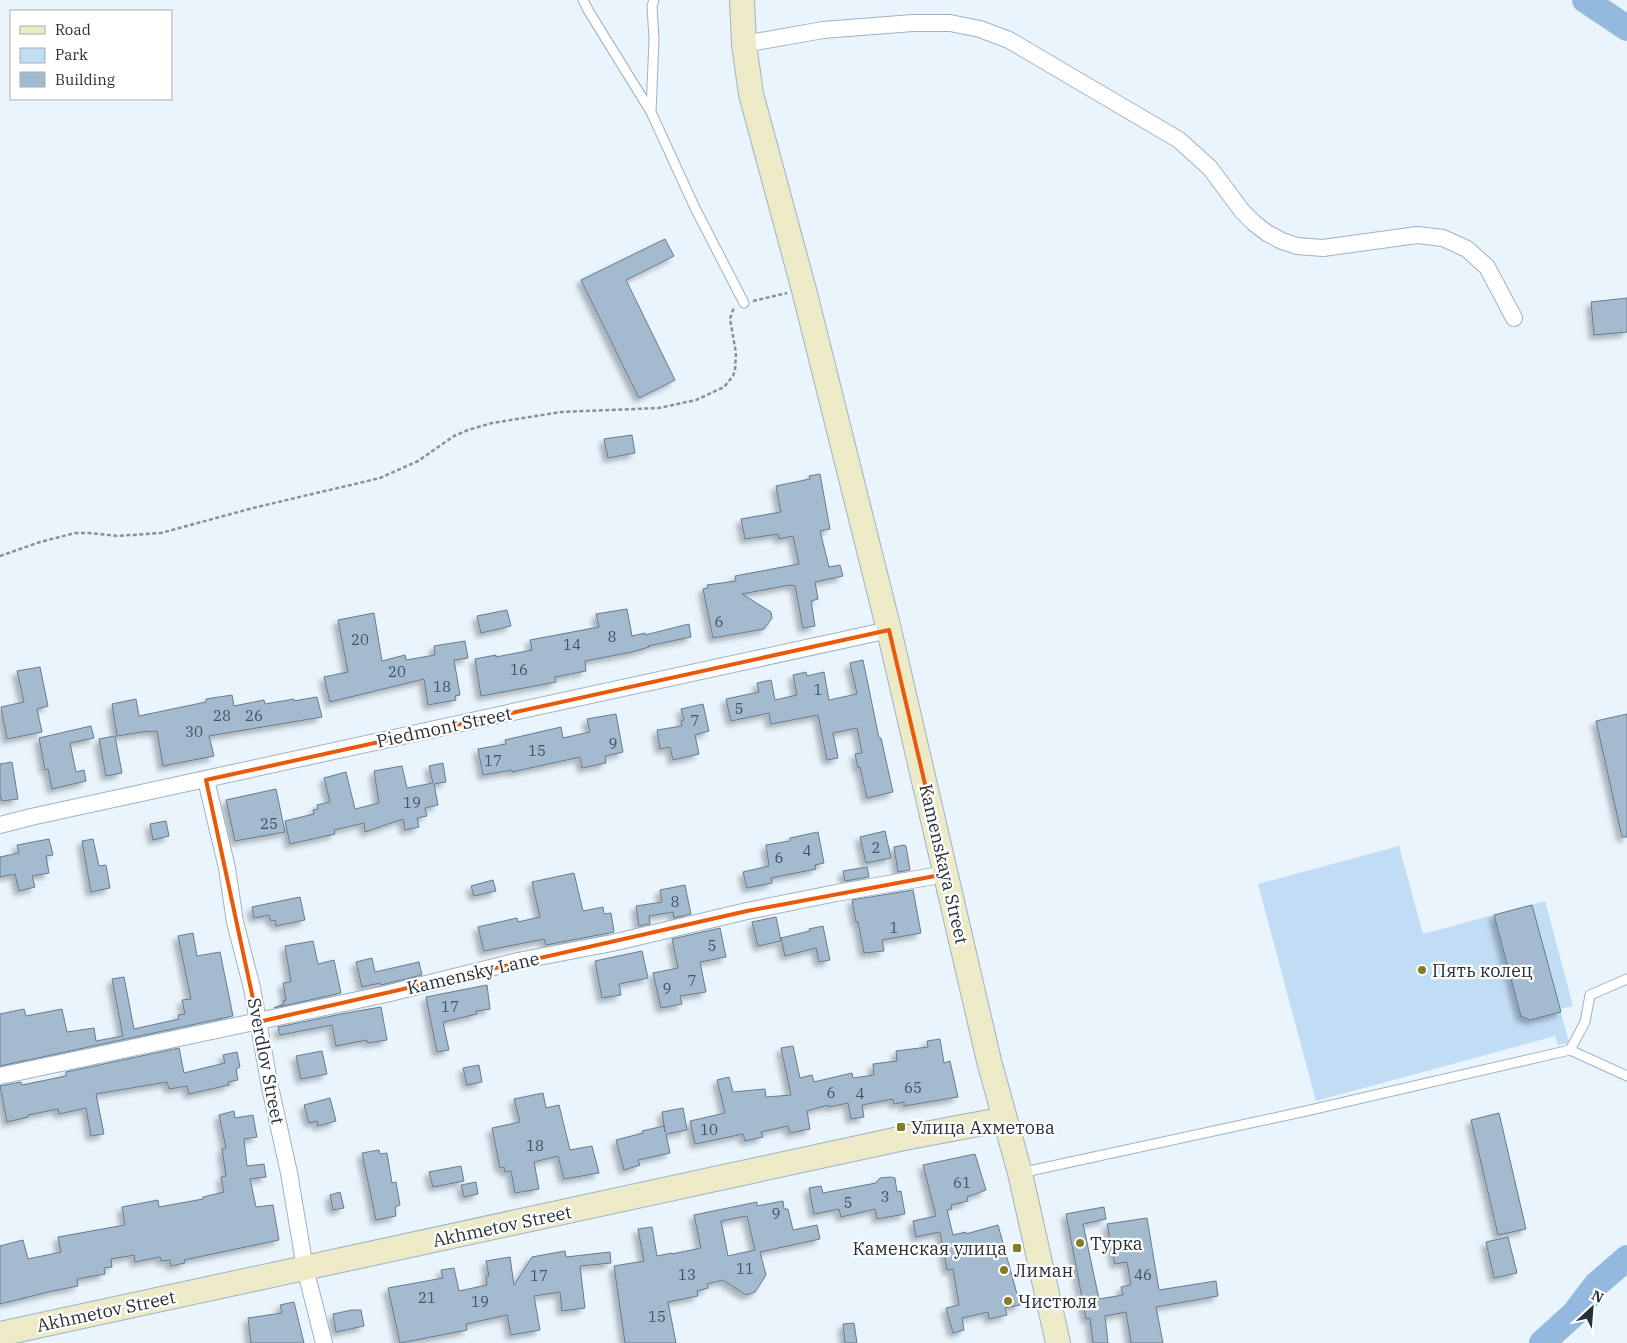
<svg xmlns="http://www.w3.org/2000/svg" width="1627" height="1343" viewBox="0 0 1627 1343" font-family="'IBM Plex Serif',serif">
<style>
.green{fill:#c1dcf5}
.lines{fill:none;stroke-linecap:round;stroke-linejoin:round}
.river{stroke:#93bade;stroke-width:26}
.building{fill:#a4bacf;stroke:#667b8e;fill-rule:evenodd;filter:url(#shadow)}
.lane-casing{stroke:#9cb2c7;stroke-width:11}
.street-casing{stroke:#9cb2c7;stroke-width:18}
.secondary-casing{stroke:#9cb2c7;stroke-width:26}
.path{stroke:#879199;stroke-width:2.5;stroke-dasharray:4 2.5;stroke-linecap:butt}
.lane{stroke:#fff;stroke-width:9}
.street{stroke:#fff;stroke-width:16}
.secondary{stroke:#eceac7;stroke-width:24}
.marked{fill:none;stroke:#e8590c;stroke-width:4;stroke-linejoin:round}
.poi-dot{fill:#837d23;stroke:#fff;stroke-width:2}
.labels{text-anchor:middle;dominant-baseline:central;stroke-width:4.5;stroke-linejoin:round;paint-order:stroke}
.number-label{font-size:15px;fill:#46525e}
.street-label{font-size:18px;fill:#273039;stroke:#fff}
.poi-label{font-size:18px;fill:#273039;stroke:#fff;text-anchor:start}
</style>
<defs>
<filter id="shadow"><feDropShadow dx="-4.5" dy="4.5" stdDeviation="2.5" flood-color="#0004"/></filter>
</defs>
<rect width="100%" height="100%" fill="#eaf4fc"/>
<path class="green" d="M1399,846L1423,934L1545,901L1573,1006L1560,1009L1569,1043L1558,1045L1555,1036L1316,1101L1258,884Z"/>
<g class="lines">
<path class="river" d="M1585,0L1627,28
M1542,1343L1574,1314L1597,1284L1627,1258"/>
</g>
<path class="building" d="M665,239L674,256L626,280L675,380L639,398L581,280Z
M1627,298V332L1594,335L1591,302Z
M632,435L635,453L608,458L604,439Z
M820,474L830,529L820,531L829,567L840,565L843,576L815,582L818,599L811,601L815,626L803,628L795,586L790,585L742,594L771,612L772,618L764,629L713,638L703,589L708,588L707,585L736,581L735,576L799,564L793,536L779,539L778,534L745,539L741,519L781,512L776,486L810,479L809,476Z
M627,609L632,636L645,633V635L689,624L691,637L648,646L649,647L632,652L585,661L586,671L555,677L556,682L481,696L475,659L496,655V657L532,650L530,640L599,627L596,614Z
M507,610L511,626L481,633L477,616Z
M374,613L382,661L405,655L406,660L435,655L434,646L465,641L468,658L454,660L460,695L455,696L456,700L428,705L424,679L330,702L324,677L348,672L338,620Z
M863,660L879,738H881L893,792L867,798L860,767L858,768L855,754L862,753L857,728L833,733L838,758L827,760L818,715L771,724L769,713L731,721L726,699L759,692L757,683L771,680L775,700L797,695L793,675L806,672L807,676L824,672L829,700L857,694L850,663Z
M40,667L48,706L37,709L42,732L7,739L1,707L24,702L17,671Z
M232,695L234,706L264,700L265,704L294,699V701L317,697L322,717L209,736L214,756L163,766L157,731L149,732L148,731L117,736L112,704L136,699L139,716L206,702V699Z
M703,704L709,731L695,735L699,754L673,760L670,747L660,749L657,730L682,726L681,721L684,720L681,709Z
M616,714L623,752L605,756L606,763L582,768L580,757L512,772V770L483,775L478,749L506,744L505,740L561,727L563,738L590,732L587,719Z
M1627,714V837H1622L1596,721Z
M91,726L94,738L70,743L76,772L84,770L86,781L52,789L48,769L45,770L39,738Z
M115,736L122,773L106,776L99,739Z
M12,762L18,799L2,801L0,795V764Z
M443,763L446,782L434,784L438,805L425,808L427,816L417,818L419,827L405,830L403,819L365,832L364,823L334,830L335,834L290,844L285,821L314,814L313,810L318,809L317,805L330,802L324,778L346,772L355,809L379,803L374,771L402,766L407,788L433,783L429,766Z
M276,789L285,832L235,841L226,800Z
M166,821L169,836L153,840L150,824Z
M885,831L891,858L866,863L860,837Z
M818,832L824,863L815,865L816,869L771,878L772,883L747,888L743,872L769,866L766,845L790,841V838Z
M49,839L53,855L46,856L49,873L32,876L35,887L19,891L15,874L0,877V857L19,853L17,845Z
M93,839L99,866L106,865L110,888L91,892L82,841Z
M904,845L906,846L910,870L898,872L894,847Z
M867,867L869,877L845,881L843,871Z
M574,873L583,911L603,907L604,914L611,913L614,932L546,945L544,939L484,951L478,927L517,918L518,922L540,917L532,882Z
M493,880L496,891L474,896L471,886Z
M685,885L691,914L674,918L673,912L649,916L650,924L639,926L636,906L662,902L660,890Z
M913,890L921,933L882,940L884,951L864,953L858,922H856L852,900Z
M300,897L305,920L276,926L275,920L271,921L269,915L254,918L252,907Z
M1532,905L1561,1012L1530,1020L1521,1016L1494,915Z
M776,917L781,941L758,946L752,922Z
M823,926L830,960L819,962L816,948L785,956L781,938L810,931L809,929Z
M720,928L726,957L700,962L706,992L680,996L682,1004L661,1008L653,973L678,968L672,939Z
M193,933L197,956L220,952L233,1016L0,1066V1014L24,1009L26,1016L62,1009L67,1032L94,1028L96,1041L123,1036L112,979L124,977L134,1029L179,1019L178,1015L185,1014L182,1000L191,999L178,936Z
M313,941L318,964L334,960L341,993L274,1008L284,1004L283,1001L286,1000L283,983L291,982L285,946Z
M642,951L648,978L619,984L621,995L602,998L595,961Z
M372,958L375,972L419,962L422,975L381,985L380,983L362,987L356,962Z
M487,985L490,1009L476,1011L477,1014L443,1022L449,1050L437,1052L426,997Z
M381,1007L387,1040L368,1043L367,1040L336,1046L332,1025L280,1035L278,1027L346,1013Z
M940,1039L944,1063L950,1061L958,1097L904,1106V1102L894,1104L893,1099L862,1105L864,1117L851,1119L848,1103L829,1107L828,1105L807,1111L810,1129L790,1133L788,1126L761,1132L763,1137L745,1141L743,1134L695,1144L690,1121L725,1113L717,1080L729,1077L733,1092L765,1089L766,1097L791,1095L781,1048L793,1046L800,1078L812,1075L814,1082L852,1073L853,1078L874,1075L873,1064L897,1061L896,1051L928,1047L927,1041Z
M179,1048L184,1073L225,1063L223,1055L237,1052L240,1067L236,1069L238,1080L228,1082L229,1085L189,1094L187,1086L169,1089L167,1082L96,1094L104,1134L91,1136L86,1108L59,1114L58,1109L28,1115V1117L7,1122L0,1086L21,1082L22,1085L66,1076V1072Z
M322,1051L327,1074L301,1079L296,1056Z
M479,1065L482,1082L467,1085L463,1068Z
M543,1093L546,1108L559,1105L570,1150L592,1146L599,1173L564,1179L558,1156L534,1162L539,1189L515,1193L511,1171L505,1172L504,1167L500,1168L492,1128L520,1122L514,1099Z
M330,1098L336,1121L318,1126L317,1121L309,1123L304,1105Z
M683,1108L687,1130L666,1134L670,1153L638,1160L640,1165L624,1170L616,1140L643,1133L642,1131L664,1126L665,1132L662,1112Z
M234,1111L235,1118L253,1115L257,1137L244,1139L247,1166L264,1164L266,1177L250,1179L256,1207L273,1205L279,1240L184,1260L185,1263L171,1266L170,1260L161,1261L160,1257L135,1262L134,1255L111,1259L112,1267L104,1268L105,1274L77,1279L78,1286L52,1291L0,1304V1246L23,1240L28,1259L61,1252L58,1237L125,1225L122,1207L158,1200L159,1207L203,1199V1197L224,1192L221,1177L226,1176L222,1149L226,1148L219,1115Z
M1499,1113L1526,1229L1498,1235L1471,1120Z
M379,1150L380,1154L387,1153L392,1183L396,1182L400,1205L395,1207L396,1216L376,1220L362,1153Z
M975,1154L986,1190L967,1197L968,1201L951,1205L952,1209L947,1210L953,1235L966,1232V1234L998,1225L1020,1305L1005,1308L1007,1315L989,1319L988,1312L962,1318L964,1330L953,1333L946,1308L959,1305L953,1269L947,1270L940,1232L916,1237L913,1221L936,1216L923,1165Z
M461,1166L464,1181L433,1187L429,1172Z
M890,1177L895,1178L897,1192L901,1191L905,1214L877,1219L875,1209L841,1217L839,1209L814,1214L809,1188L821,1186L823,1193L876,1183L880,1178Z
M476,1182L478,1194L464,1197L461,1185Z
M340,1192L344,1208L333,1210L330,1195Z
M783,1201L784,1209H788L793,1230L817,1225L820,1239L760,1252L766,1275L755,1292L746,1295L723,1280L707,1284L708,1288L697,1291L698,1296L668,1302L676,1343H625L614,1266L644,1261L638,1229L652,1227L657,1256L672,1253V1254L701,1248L694,1215L757,1202V1206ZM747,1216L755,1250L728,1256L721,1221Z
M1104,1207L1106,1219L1083,1224L1099,1299L1123,1295L1121,1287L1131,1285L1127,1262L1115,1264L1107,1224L1147,1218L1159,1290L1216,1281L1218,1296L1156,1307L1163,1343H1131L1126,1312L1105,1316L1108,1343H1093L1090,1318L1086,1319L1066,1214Z
M1508,1237L1517,1273L1494,1278L1486,1242Z
M565,1251L566,1257L610,1252L611,1263L580,1266L585,1308L562,1311L560,1292L534,1296L540,1330L511,1335L507,1315L466,1324L467,1330L400,1343L388,1288L443,1278L441,1270L454,1268L459,1291L487,1285L486,1276H489L486,1261L510,1257L514,1285L532,1257Z
M294,1302L304,1343H251L248,1318L282,1313L280,1305Z
M352,1310H361L364,1326L336,1332L333,1314Z
M854,1323L857,1343H845L843,1324Z"/>
<g class="lines">
<defs>
<path id="lane" d="M583,0L588,10L651,112L695,208L744,303
M651,112L654,39L652,6L654,0
M1570,1050L1627,1076
M1020,1173L1306,1111L1570,1050L1585,1022L1590,995L1627,979"/>
<path id="street" d="M744,44L823,30L913,23H950L980,29L1009,40L1179,140L1210,168L1242,211L1254,223L1267,233L1282,241L1297,246L1323,248L1417,235L1443,238L1467,249L1487,267L1514,318
M206,780L227,868L235,922L252,988L270,1087L289,1173L305,1268L324,1343
M0,825L31,817L889,630
M0,1076L386,994L518,961L612,943L747,911L836,893L946,874"/>
<path id="secondary" d="M742,0L744,44L751,94L804,290L889,630L989,1061L1020,1173L1058,1343
M0,1334L904,1138L1005,1119"/>
</defs>
<use href="#lane" class="lane-casing"/>
<use href="#street" class="street-casing"/>
<use href="#secondary" class="secondary-casing"/>
<path class="path" d="M753,301L787,293
M0,556L40,542L75,533H90L117,536L161,533L253,508L380,478L418,461L454,436L468,430L492,423L561,412L659,408L696,400L724,387L733,376L735,370L736,353L730,319L734,307"/>
<use href="#lane" class="lane"/>
<use href="#street" class="street"/>
<use href="#secondary" class="secondary"/>
</g>
<path class="marked" d="M889,630L946,874L747,911L258,1022L206,780Z"/>
<g class="poi-dot">
<circle cx="1422" cy="970" r="5"/>
<rect x="896" y="1122" width="10" height="10" rx="2.5"/>
<circle cx="1080" cy="1243" r="5"/>
<rect x="1012" y="1243" width="10" height="10" rx="2.5"/>
<circle cx="1004" cy="1270" r="5"/>
<circle cx="1008" cy="1301" r="5"/>
</g>
<g class="labels">
<g class="number-label">
<text x="719" y="621">6</text>
<text x="612" y="636">8</text>
<text x="360" y="639">20</text>
<text x="572" y="644">14</text>
<text x="519" y="669">16</text>
<text x="397" y="671">20</text>
<text x="442" y="686">18</text>
<text x="818" y="689">1</text>
<text x="739" y="708">5</text>
<text x="222" y="715">28</text>
<text x="254" y="715">26</text>
<text x="695" y="720">7</text>
<text x="194" y="731">30</text>
<text x="613" y="743">9</text>
<text x="537" y="750">15</text>
<text x="493" y="760">17</text>
<text x="412" y="802">19</text>
<text x="269" y="823">25</text>
<text x="876" y="847">2</text>
<text x="807" y="850">4</text>
<text x="779" y="857">6</text>
<text x="675" y="901">8</text>
<text x="894" y="927">1</text>
<text x="712" y="945">5</text>
<text x="692" y="980">7</text>
<text x="667" y="988">9</text>
<text x="450" y="1006">17</text>
<text x="913" y="1087">65</text>
<text x="831" y="1092">6</text>
<text x="860" y="1093">4</text>
<text x="709" y="1129">10</text>
<text x="535" y="1145">18</text>
<text x="962" y="1182">61</text>
<text x="885" y="1196">3</text>
<text x="848" y="1202">5</text>
<text x="776" y="1213">9</text>
<text x="745" y="1268">11</text>
<text x="687" y="1274">13</text>
<text x="1143" y="1274">46</text>
<text x="539" y="1275">17</text>
<text x="427" y="1297">21</text>
<text x="480" y="1301">19</text>
<text x="657" y="1316">15</text>
</g>
<g class="street-label">
<text transform="translate(444 727) rotate(-12)">Piedmont Street</text>
<text transform="translate(944 864) rotate(77)">Kamenskaya Street</text>
<text transform="translate(473 973) rotate(-13)">Kamensky Lane</text>
<text transform="translate(266 1061) rotate(79)">Sverdlov Street</text>
<text transform="translate(502 1226) rotate(-12)">Akhmetov Street</text>
<text transform="translate(106 1311) rotate(-12)">Akhmetov Street</text>
</g>
<g class="poi-label">
<text x="1432" y="970">Пять колец</text>
<text x="911" y="1127">Улица Ахметова</text>
<text x="1090" y="1243">Турка</text>
<text x="1007" y="1248" text-anchor="end">Каменская улица</text>
<text x="1014" y="1270">Лиман</text>
<text x="1018" y="1301">Чистюля</text>
</g>
</g>
<rect x="10" y="10" width="162" height="90" fill="#ffffff" stroke="#a9acb0"/>
<rect x="20" y="26" width="25" height="8" fill="#eceac7" stroke="#a9acb0"/>
<text x="55" y="35" font-size="15" fill="#273039">Road</text>
<rect x="20" y="48" width="25" height="15" fill="#c1dcf5" stroke="#a9acb0"/>
<text x="55" y="60" font-size="15" fill="#273039">Park</text>
<rect x="20" y="72" width="25" height="15" fill="#a4bacf" stroke="#a9acb0"/>
<text x="55" y="85" font-size="15" fill="#273039">Building</text>
<g transform="translate(1592 1308) rotate(26)" stroke="#ffffff" stroke-width="4" paint-order="stroke">
<path d="M0-4L9 19L0 12L-9 19Z" fill="#273039"/>
<text y="-8" font-size="14" font-weight="bold" text-anchor="middle" fill="#273039">N</text>
</g>
</svg>
